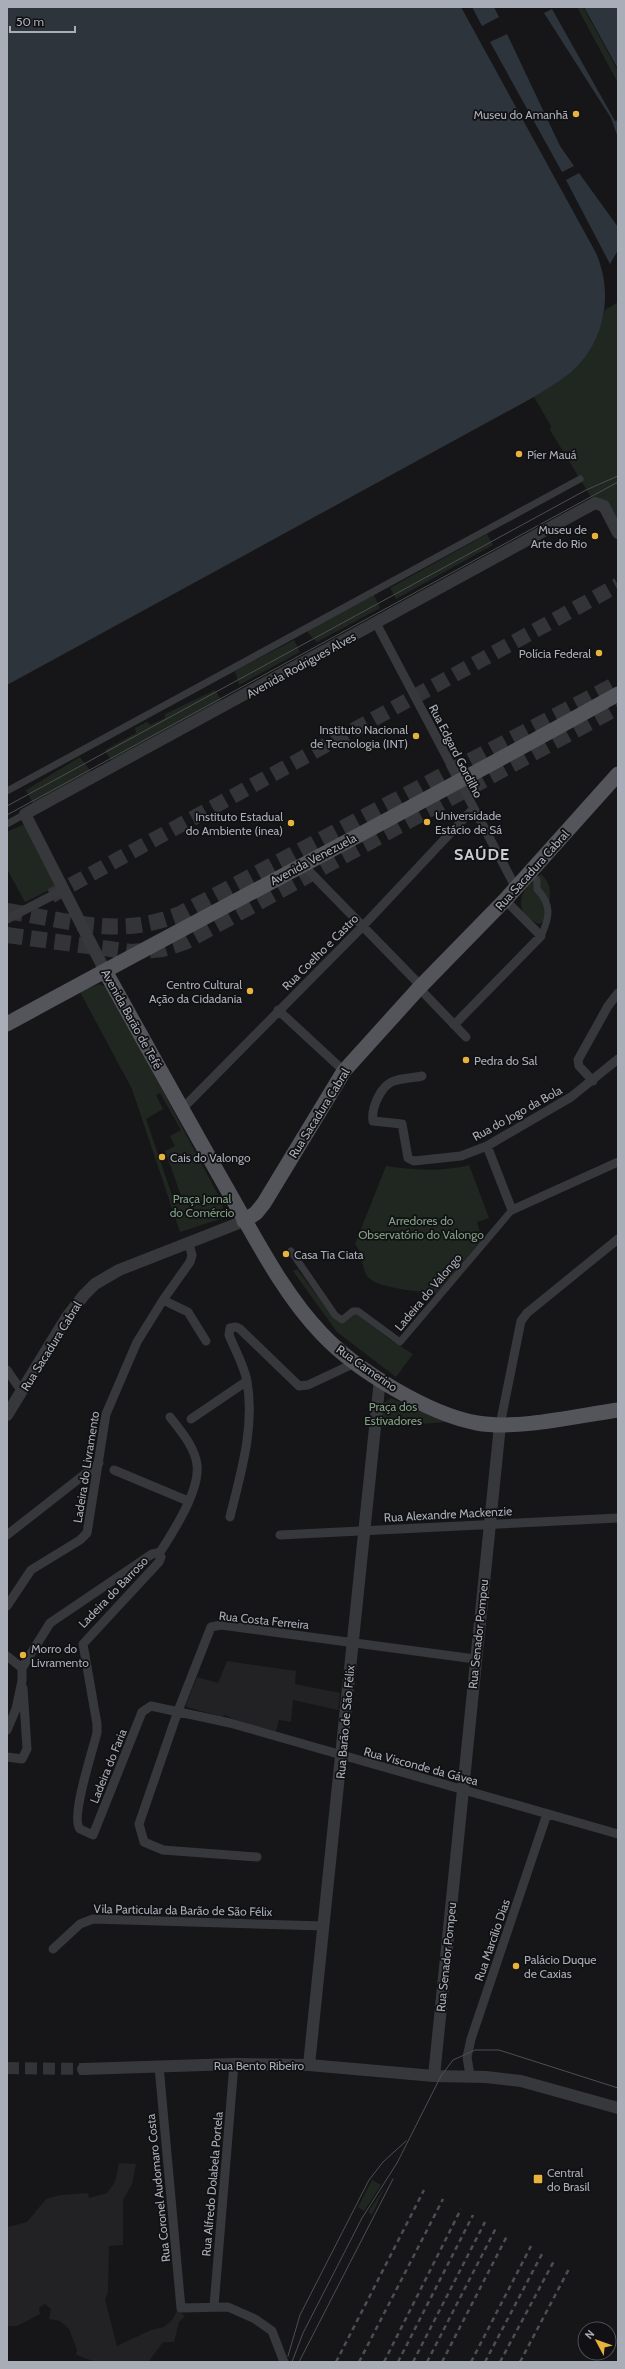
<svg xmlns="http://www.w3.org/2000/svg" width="625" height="2369" viewBox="0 0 625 2369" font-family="Cabin,sans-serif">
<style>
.built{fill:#222225}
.green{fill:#202721;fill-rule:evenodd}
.water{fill:#2d343b}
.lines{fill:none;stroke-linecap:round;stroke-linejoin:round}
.tertiary-tunnel{stroke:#333438;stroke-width:12;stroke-dasharray:12 6;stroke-linecap:butt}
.primary-tunnel{stroke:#333438;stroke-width:15;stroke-dasharray:15 8;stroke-linecap:butt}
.trunk-tunnel{stroke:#333438;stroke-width:16;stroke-dasharray:16 8;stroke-linecap:butt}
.pedestrian{stroke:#37383c;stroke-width:7}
.minor{stroke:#37383c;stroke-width:9}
.tertiary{stroke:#37383c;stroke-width:12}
.primary{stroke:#53555b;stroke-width:15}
.tram{stroke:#4c4e53;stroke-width:1}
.rail{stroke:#4c4e53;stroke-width:2.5;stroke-dasharray:5 4;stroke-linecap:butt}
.poi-dot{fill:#e8b23e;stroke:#111113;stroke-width:1.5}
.labels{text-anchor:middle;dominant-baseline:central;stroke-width:3.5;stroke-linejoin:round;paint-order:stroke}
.poi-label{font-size:12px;fill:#a9adb7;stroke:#111113;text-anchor:start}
.street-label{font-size:12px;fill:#a9adb7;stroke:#111113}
.park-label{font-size:12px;fill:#81a183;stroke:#111113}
.district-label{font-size:16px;font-weight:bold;letter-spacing:1px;fill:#c9ccd3;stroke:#111113}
</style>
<rect width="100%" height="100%" fill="#161618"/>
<path class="built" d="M227,1661L296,1671L295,1684L340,1693L338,1710L293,1700L291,1722L279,1720L276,1732L235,1720L225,1715L222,1717L187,1707L186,1705L197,1677L218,1683Z
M119,2163L136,2164L132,2184L123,2200V2245L109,2246L108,2292L105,2300L117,2346L151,2330L164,2327L173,2319L177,2310L185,2316L179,2322L174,2342H163L149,2361L152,2362H96L79,2356L76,2354L77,2350L69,2329L60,2321L49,2319L51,2309L45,2304L39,2308L40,2314L17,2326H7V2227L27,2222L46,2199L61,2195L88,2193L89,2198L107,2193L115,2182Z"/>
<path class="green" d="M577,7H583L618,71V83Z
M618,302V541L550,430L551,426L534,397C574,370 592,358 605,310Z
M487,534L493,545L396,599L390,588Z
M374,595L380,608L317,642L308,633V628Z
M294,640L300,652L239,685L235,671Z
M215,690L223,702L112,762L105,750L136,733L135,728L147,722L150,725L165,718V714Z
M80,757L92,773L33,804L26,790Z
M27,823L57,886L25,902L7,869V832Z
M541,874C556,888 549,906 543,922L539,924C510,913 520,887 541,874Z
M99,984L108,988L223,1204L222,1216L217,1220L180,1232L132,1089L80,992ZM160,1093L181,1130L170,1136L175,1146L165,1151L183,1201L175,1204L146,1119L163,1109L156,1095Z
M469,1165L489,1218L477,1222L482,1240L436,1294C420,1291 377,1289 367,1276C361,1266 363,1254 355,1244L386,1166C412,1170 443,1172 469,1165Z
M297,1269L327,1309L342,1324L352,1314H357L389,1339L413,1354L396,1377L337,1332L293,1271Z
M391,1398L447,1422L379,1427L381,1405Z
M372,2180L381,2185L364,2211L358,2207Z
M385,2187L372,2215L368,2212Z"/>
<path class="water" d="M7,7H461L596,253C614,294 605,343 570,373C559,382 546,389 534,397L7,685Z
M472,7H494L499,17L482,26Z
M584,7H618V69Z
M552,9L615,121L618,120V138L611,118L544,13Z
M507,34L560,146L574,166L562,172L490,42Z
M579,173L618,227V250L610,264L566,180Z"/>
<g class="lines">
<path class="tertiary-tunnel" d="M7,2068L83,2069"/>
<path class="primary-tunnel" d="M51,896L618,585"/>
<path class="trunk-tunnel" d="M7,911C47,917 89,929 129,926C147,925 164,920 180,914L618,683
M7,935L132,952L163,949L185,942L618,707"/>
<path class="pedestrian" d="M7,791L580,479
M7,824L25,814
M530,873L537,880V889C552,905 550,917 541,936
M291,1251L335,1315L342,1320L353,1311H358L400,1342L512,1210"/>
<path class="minor" d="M376,623L516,888
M302,864L421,986
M7,919L63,890
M419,988L466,1037
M278,1010L344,1071
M454,1025L541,936L505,900
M422,1076C413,1078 403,1078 394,1081C381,1085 371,1108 373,1121L402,1124L408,1158L414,1161L461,1156L487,1146L571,1097L618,1059
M593,1081L579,1066L578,1060L608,1006L618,993
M182,1109L363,926L473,809
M487,1146L512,1210L618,1162
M163,1300L188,1312L206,1341
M7,1370L22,1392
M191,1419L247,1381
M500,1425L521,1321L527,1313L618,1239
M114,1470L188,1501
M230,1517C241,1472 255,1427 247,1381C244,1365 235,1350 229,1335L230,1328L236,1327L240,1329L299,1386L308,1385L357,1362
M7,1535L99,1463
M280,1535L618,1518
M159,1554C173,1532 200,1491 197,1465C195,1447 180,1430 170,1417
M7,1606L31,1570L80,1540L87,1533L106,1414L137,1342L163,1300L190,1262L192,1255L189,1244
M7,1656L22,1668
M7,1730L16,1709L22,1681V1668L50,1623L152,1554L157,1553L161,1557L159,1562L83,1644L97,1724V1733C93,1749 70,1819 80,1829L93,1835L142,1712L151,1706L230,1723L618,1834
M7,1757L22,1759L27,1749L23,1688
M257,1857L163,1850L144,1842L139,1824L178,1711L211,1627L221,1625L475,1659
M53,1949L80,1924L93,1919L324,1926
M159,2066L181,2308L228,2307L255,2319L272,2331L284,2362
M470,2076L467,2057L471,2039L547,1814
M214,2306L234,2064"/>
<path class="tertiary" d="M105,971L25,814L595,503L604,506L618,533
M7,1415L67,1317L84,1295L95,1284L119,1270L244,1221
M309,2065L380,1379
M83,2069L234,2064L309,2065L434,2076L486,2077L521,2081L618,2108
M434,2076L500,1425"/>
<path class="primary" d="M105,971C148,1048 191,1126 235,1203C260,1247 287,1298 322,1334C356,1370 428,1414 477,1423C518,1430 576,1416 618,1410
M7,1024C210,913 416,807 618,694
M244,1221L256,1213L264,1203L344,1071L419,988L505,900L618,774"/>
<path class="tram" d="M7,806L586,490L618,476
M7,815L618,482
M288,2356L300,2315L369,2180L383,2162L406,2141
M292,2362L303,2333L362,2218L397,2163L441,2076L453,2060L475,2050H499L618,2088
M299,2362L393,2179"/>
<path class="rail" d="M336,2362L424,2190
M359,2362L443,2199
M384,2362L461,2209
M398,2362L473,2215
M413,2362L485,2222
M427,2362L496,2228
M442,2362L508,2234
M471,2362L531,2246
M485,2362L543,2252
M500,2362L555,2259
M520,2362L570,2267"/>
</g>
<g class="poi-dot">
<circle cx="576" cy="114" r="4"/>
<circle cx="519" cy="454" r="4"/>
<circle cx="595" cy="536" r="4"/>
<circle cx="599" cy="653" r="4"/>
<circle cx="416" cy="736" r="4"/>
<circle cx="427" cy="822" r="4"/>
<circle cx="291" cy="823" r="4"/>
<circle cx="250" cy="991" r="4"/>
<circle cx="466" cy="1060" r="4"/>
<circle cx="162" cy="1157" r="4"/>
<circle cx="286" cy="1254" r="4"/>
<circle cx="23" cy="1655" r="4"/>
<circle cx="516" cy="1966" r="4"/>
<rect x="533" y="2174" width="10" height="10" rx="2"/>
</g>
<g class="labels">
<g class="poi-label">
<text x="568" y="114" text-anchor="end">Museu do Amanhã</text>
<text x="527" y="454">Píer Mauá</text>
<text x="587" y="529" text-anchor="end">Museu de<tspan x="587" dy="14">Arte do Rio</tspan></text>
<text x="591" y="653" text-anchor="end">Polícia Federal</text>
<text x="408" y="729" text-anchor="end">Instituto Nacional<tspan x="408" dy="14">de Tecnologia (INT)</tspan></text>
<text x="435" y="815">Universidade<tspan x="435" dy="14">Estácio de Sá</tspan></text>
<text x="283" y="816" text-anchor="end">Instituto Estadual<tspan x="283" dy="14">do Ambiente (inea)</tspan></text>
<text x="242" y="984" text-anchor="end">Centro Cultural<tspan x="242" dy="14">Ação da Cidadania</tspan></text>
<text x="474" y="1060">Pedra do Sal</text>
<text x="170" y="1157">Cais do Valongo</text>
<text x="294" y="1254">Casa Tia Ciata</text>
<text x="31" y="1648">Morro do<tspan x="31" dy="14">Livramento</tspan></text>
<text x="524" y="1959">Palácio Duque<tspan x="524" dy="14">de Caxias</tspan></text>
<text x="547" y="2172">Central<tspan x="547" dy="14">do Brasil</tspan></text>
</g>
<g class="street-label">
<text transform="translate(301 665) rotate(-29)">Avenida Rodrigues Alves</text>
<text transform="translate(456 751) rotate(63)">Rua Edgard Gordilho</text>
<text transform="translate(313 859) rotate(-28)">Avenida Venezuela</text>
<text transform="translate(532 870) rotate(-48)">Rua Sacadura Cabral</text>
<text transform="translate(320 952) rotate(-45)">Rua Coelho e Castro</text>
<text transform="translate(132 1019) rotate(61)">Avenida Barão de Tefé</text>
<text transform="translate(319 1113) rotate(-58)">Rua Sacadura Cabral</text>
<text transform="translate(517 1113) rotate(-29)">Rua do Jogo da Bola</text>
<text transform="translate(428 1292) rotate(-50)">Ladeira do Valongo</text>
<text transform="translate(51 1346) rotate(-58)">Rua Sacadura Cabral</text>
<text transform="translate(367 1368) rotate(35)">Rua Camerino</text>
<text transform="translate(86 1467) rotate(-81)">Ladeira do Livramento</text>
<text transform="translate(448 1514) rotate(-3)">Rua Alexandre Mackenzie</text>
<text transform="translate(113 1592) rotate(-46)">Ladeira do Barroso</text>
<text transform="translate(264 1620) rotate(6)">Rua Costa Ferreira</text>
<text transform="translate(478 1634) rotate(-84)">Rua Senador Pompeu</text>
<text transform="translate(345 1722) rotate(-85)">Rua Barão de São Félix</text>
<text transform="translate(108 1766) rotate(-68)">Ladeira do Faria</text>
<text transform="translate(421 1766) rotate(15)">Rua Visconde da Gávea</text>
<text transform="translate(183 1910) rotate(1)">Vila Particular da Barão de São Félix</text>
<text transform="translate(492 1940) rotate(-71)">Rua Marcílio Dias</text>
<text transform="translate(446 1957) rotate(-84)">Rua Senador Pompeu</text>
<text x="259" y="2065">Rua Bento Ribeiro</text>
<text transform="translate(212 2184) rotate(-85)">Rua Alfredo Dolabela Portela</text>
<text transform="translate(158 2188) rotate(-96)">Rua Coronel Audomaro Costa</text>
</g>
<g class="park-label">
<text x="202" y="1198">Praça Jornal<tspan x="202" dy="14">do Comércio</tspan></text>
<text x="421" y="1220">Arredores do<tspan x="421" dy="14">Observatório do Valongo</tspan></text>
<text x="393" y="1406">Praça dos<tspan x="393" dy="14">Estivadores</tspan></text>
</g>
<g class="district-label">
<text x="482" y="854">SAÚDE</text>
</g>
</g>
<rect width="625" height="2369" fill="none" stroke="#a9adb7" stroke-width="16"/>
<g transform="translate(597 2341) rotate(311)"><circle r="19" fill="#111113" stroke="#4e4f55"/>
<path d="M0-3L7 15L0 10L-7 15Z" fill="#e8b23e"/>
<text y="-6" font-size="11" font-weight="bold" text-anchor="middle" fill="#a9adb7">N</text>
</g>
<path d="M10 26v6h65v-6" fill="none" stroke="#a9adb7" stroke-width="2"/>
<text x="16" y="26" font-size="12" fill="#a9adb7" stroke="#111113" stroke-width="3" paint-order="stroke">50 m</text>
</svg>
